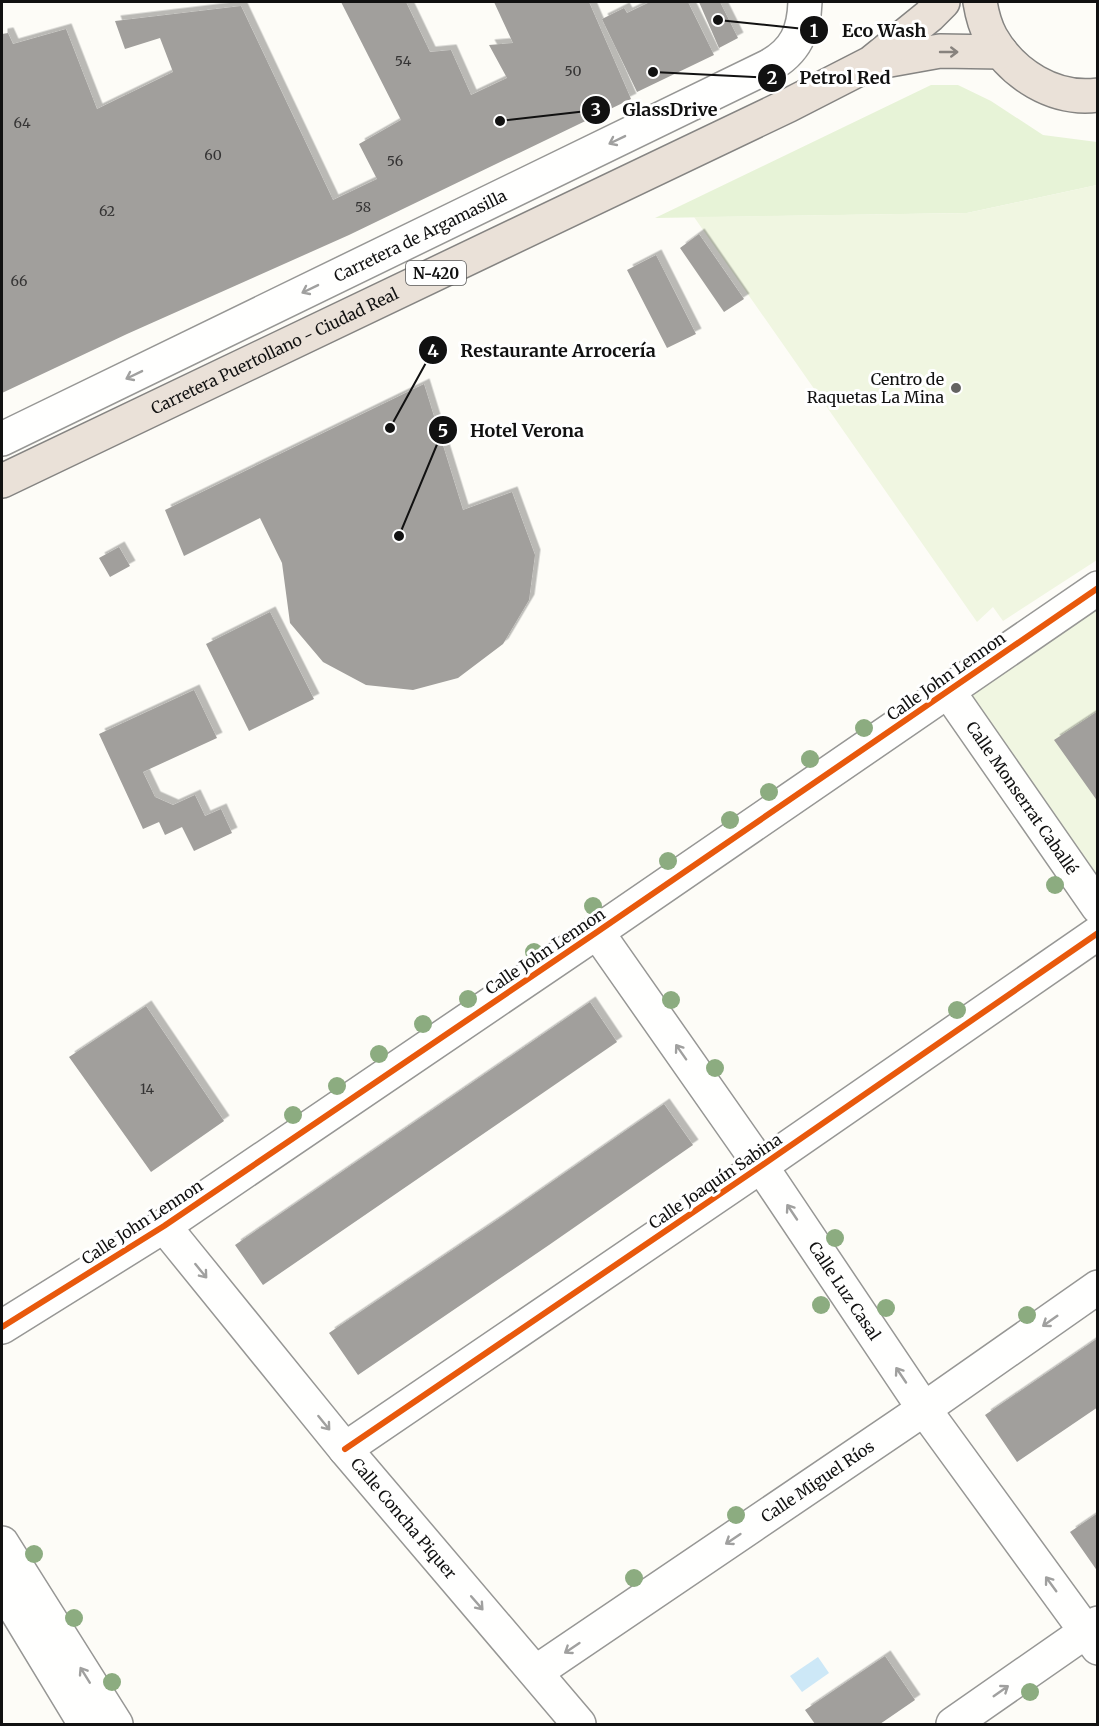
<svg xmlns="http://www.w3.org/2000/svg" width="1099" height="1726" viewBox="0 0 1099 1726" font-family="Merriweather,serif">
<style>
.green{fill:#e7f3d7}
.pitch{fill:#f0f6e1}
.water{fill:#cde8f7}
.building{fill:#a19f9c;filter:url(#shadow)}
.lines{fill:none;stroke-linecap:round;stroke-linejoin:round}
.minor-casing{stroke:#979795;stroke-width:36}
.highway-casing{stroke:#858482;stroke-width:36}
.minor{stroke:#fffffe;stroke-width:33}
.highway{stroke:#eae1d8;stroke-width:33}
.cycleway-casing{stroke:#fff;stroke-width:10}
.cycleway{stroke:#e8590c;stroke-width:6}
.tree{fill:#8cac80}
.oneway{stroke:#88837e}
.oneway2{stroke:#a0a09f}
.poi-dot{fill:#646362;stroke:#fff;stroke-width:2}
.labels{text-anchor:middle;dominant-baseline:central;stroke-width:6;stroke-linejoin:round;paint-order:stroke}
.number-label{font-size:14px;fill:#353434}
.shield{fill:#fff;stroke:#585858;stroke-width:1.5}
.shield-label{font-size:15px;font-weight:bold;fill:#111}
.street-label{font-size:16px;fill:#111;stroke:#fff}
.poi-label{font-size:16px;fill:#111;stroke:#fff;text-anchor:end}
.leader{fill:none;stroke:#111;stroke-width:2}
.callout-dot{fill:#111;stroke:#fff;stroke-width:2}
.mark-label{font-size:18px;text-anchor:middle;font-weight:bold;fill:#fff}
.callout-label{font-size:18px;text-anchor:middle;font-weight:bold;fill:#111;stroke:#fff;stroke-width:6;stroke-linejoin:round;paint-order:stroke}
</style>
<defs>
<filter id="shadow"><feDropShadow dx="5.5" dy="-5.5" stdDeviation="0" flood-color="#0004"/></filter>
</defs>
<rect width="100%" height="100%" fill="#fdfcf7"/>
<path class="green" d="M931,85H958L991,101L1043,135L1097,142V185L967,213L655,218Z"/>
<path class="pitch" d="M1097,185V560L1003,621L993,607L977,622L694,217L967,213Z
M1097,588V907L948,691Z"/>
<path class="water" d="M818,1657L829,1673L802,1692L790,1676Z"/>
<path class="building" d="M341,2H406L430,52L451,50L471,95L507,78L489,45L513,43L494,2H589L631,99L349,235L127,334L2,393V34L8,33L13,44L66,29L97,109L173,72L160,38L125,49L115,21L241,6L333,200L377,179L359,144L401,120Z
M650,2H688L714,55L637,92L602,19L624,8L627,13Z
M699,2H720L738,38L719,48Z
M699,234L744,299L724,312L680,248Z
M656,255L696,334L667,348L627,270Z
M424,384L463,510L512,492L535,555L529,600L503,644L458,678L413,690L366,685L323,662L290,623L282,563L260,518L184,556L165,510Z
M119,547L130,566L110,577L99,558Z
M270,612L314,699L249,731L206,644Z
M194,690L217,738L143,772L155,797L173,805L195,795L205,816L221,809L232,833L194,851L182,827L165,835L159,822L143,829L99,734Z
M1098,711V802L1054,740Z
M590,1002L617,1042L263,1285L235,1245Z
M146,1006L224,1121L151,1172L69,1057Z
M664,1104L693,1145L549,1245L358,1375L329,1333L497,1220Z
M1098,1338V1407L1017,1462L985,1415Z
M1098,1513V1572L1070,1532Z
M885,1656L915,1700L880,1724H815L805,1710Z"/>
<g class="lines">
<defs>
<g id="minor">
<path id="s1" d="M2,439L769,66C796,51 804,31 805,2"/>
<path id="s2" d="M948,691L1098,907"/>
<path id="s3" d="M597,932L761,1166L924,1409L1098,1648"/>
<path id="s4" d="M164,1226L345,1449L579,1724"/>
<path d="M2,1327L164,1226L597,932L1098,588"/>
<path d="M345,1449L761,1166L1098,933"/>
<path d="M2,1543L116,1724"/>
<path d="M2,1587L85,1724"/>
<path id="s5" d="M536,1672L924,1409L1098,1287"/>
<path d="M953,1724L1098,1623"/>
</g>
<g id="highway">
<path d="M980,2C982,14 985,26 991,37C1012,74 1054,101 1098,95"/>
<path d="M873,63L940,51L1001,52"/>
<path id="s6" d="M2,481L789,105L871,63L929,16L943,2"/>
</g>
</defs>
<use href="#minor" class="minor-casing"/>
<use href="#highway" class="highway-casing"/>
<use href="#minor" class="minor"/>
<use href="#highway" class="highway"/>
<defs>
<path id="cycleway" d="M2,1327L164,1226L597,932L1098,588
M345,1449L761,1166L1098,933"/>
</defs>
<use href="#cycleway" class="cycleway-casing"/>
<use href="#cycleway" class="cycleway"/>
</g>
<g class="tree">
<circle cx="864" cy="728" r="9"/>
<circle cx="810" cy="759" r="9"/>
<circle cx="769" cy="792" r="9"/>
<circle cx="730" cy="820" r="9"/>
<circle cx="668" cy="861" r="9"/>
<circle cx="1055" cy="885" r="9"/>
<circle cx="593" cy="906" r="9"/>
<circle cx="534" cy="952" r="9"/>
<circle cx="468" cy="999" r="9"/>
<circle cx="671" cy="1000" r="9"/>
<circle cx="957" cy="1010" r="9"/>
<circle cx="423" cy="1024" r="9"/>
<circle cx="379" cy="1054" r="9"/>
<circle cx="715" cy="1068" r="9"/>
<circle cx="337" cy="1086" r="9"/>
<circle cx="293" cy="1115" r="9"/>
<circle cx="835" cy="1238" r="9"/>
<circle cx="821" cy="1305" r="9"/>
<circle cx="886" cy="1308" r="9"/>
<circle cx="1027" cy="1315" r="9"/>
<circle cx="736" cy="1515" r="9"/>
<circle cx="34" cy="1554" r="9"/>
<circle cx="634" cy="1578" r="9"/>
<circle cx="74" cy="1618" r="9"/>
<circle cx="112" cy="1682" r="9"/>
<circle cx="1030" cy="1692" r="9"/>
</g>
<defs><path id="oneway-shaft" d="M-6 0H5M1.5-3L5.5 0L1.5 3" fill="none" stroke-width="1.6" stroke-linecap="round" stroke-linejoin="round" transform="scale(1.5)"/></defs>
<use class="oneway" href="#oneway-shaft" transform="translate(949 52)"/>
<g class="oneway2">
<use href="#oneway-shaft" transform="translate(617 140) rotate(154)"/>
<use href="#oneway-shaft" transform="translate(310 289) rotate(154)"/>
<use href="#oneway-shaft" transform="translate(134 375) rotate(154)"/>
<use href="#oneway-shaft" transform="translate(681 1052) rotate(-125)"/>
<use href="#oneway-shaft" transform="translate(792 1212) rotate(-124)"/>
<use href="#oneway-shaft" transform="translate(201 1271) rotate(51)"/>
<use href="#oneway-shaft" transform="translate(1050 1321) rotate(145)"/>
<use href="#oneway-shaft" transform="translate(901 1375) rotate(-124)"/>
<use href="#oneway-shaft" transform="translate(324 1423) rotate(51)"/>
<use href="#oneway-shaft" transform="translate(733 1539) rotate(146)"/>
<use href="#oneway-shaft" transform="translate(1051 1584) rotate(-126)"/>
<use href="#oneway-shaft" transform="translate(477 1603) rotate(49)"/>
<use href="#oneway-shaft" transform="translate(572 1648) rotate(146)"/>
<use href="#oneway-shaft" transform="translate(85 1675) rotate(-122)"/>
<use href="#oneway-shaft" transform="translate(1001 1691) rotate(-35)"/>
</g>
<circle class="poi-dot" cx="956" cy="388" r="6"/>
<g class="labels">
<g class="number-label">
<text x="403" y="61">54</text>
<text x="573" y="71">50</text>
<text x="22" y="123">64</text>
<text x="213" y="155">60</text>
<text x="395" y="161">56</text>
<text x="363" y="207">58</text>
<text x="107" y="211">62</text>
<text x="19" y="281">66</text>
<text x="147" y="1089">14</text>
</g>
<rect class="shield" x="406" y="261" width="60" height="24" rx="4.5"/>
<g class="shield-label">
<text x="436" y="273">N-420</text>
</g>
<g class="street-label">
<text stroke="none"><textPath href="#s1" startOffset="465">Carretera de Argamasilla</textPath></text>
<text stroke="none"><textPath href="#s6" startOffset="302">Carretera Puertollano - Ciudad Real</textPath></text>
<text transform="translate(946 676) rotate(-35)">Calle John Lennon</text>
<text stroke="none"><textPath href="#s2" startOffset="130">Calle Monserrat Caballé</textPath></text>
<text transform="translate(545 951) rotate(-34)">Calle John Lennon</text>
<text transform="translate(715 1181) rotate(-34)">Calle Joaquín Sabina</text>
<text transform="translate(142 1222) rotate(-33)">Calle John Lennon</text>
<text stroke="none"><textPath href="#s3" startOffset="436">Calle Luz Casal</textPath></text>
<text stroke="none"><textPath href="#s5" startOffset="340">Calle Miguel Ríos</textPath></text>
<text stroke="none"><textPath href="#s4" startOffset="378">Calle Concha Piquer</textPath></text>
</g>
<g class="poi-label">
<text x="944" y="379">Centro de<tspan x="944" dy="18">Raquetas La Mina</tspan></text>
</g>
</g>
<path class="leader" d="M718 20L814 30M653 72L772 78M500 121L596 110M390 428L433 350M399 536L443 430"/>
<g class="callout-dot">
<circle cx="718" cy="20" r="6"/>
<circle cx="653" cy="72" r="6"/>
<circle cx="500" cy="121" r="6"/>
<circle cx="390" cy="428" r="6"/>
<circle cx="399" cy="536" r="6"/>
<circle cx="814" cy="30" r="15"/>
<circle cx="772" cy="78" r="15"/>
<circle cx="596" cy="110" r="15"/>
<circle cx="433" cy="350" r="15"/>
<circle cx="443" cy="430" r="15"/>
</g>
<g class="mark-label">
<text x="814" y="37">1</text>
<text x="772" y="84">2</text>
<text x="596" y="116">3</text>
<text x="433" y="357">4</text>
<text x="443" y="437">5</text>
</g>
<g class="callout-label">
<text x="884" y="37">Eco Wash</text>
<text x="845" y="84">Petrol Red</text>
<text x="670" y="116">GlassDrive</text>
<text x="558" y="357">Restaurante Arrocería</text>
<text x="527" y="437">Hotel Verona</text>
</g>
<rect width="1099" height="1726" fill="none" stroke="#111111" stroke-width="6"/>
</svg>
